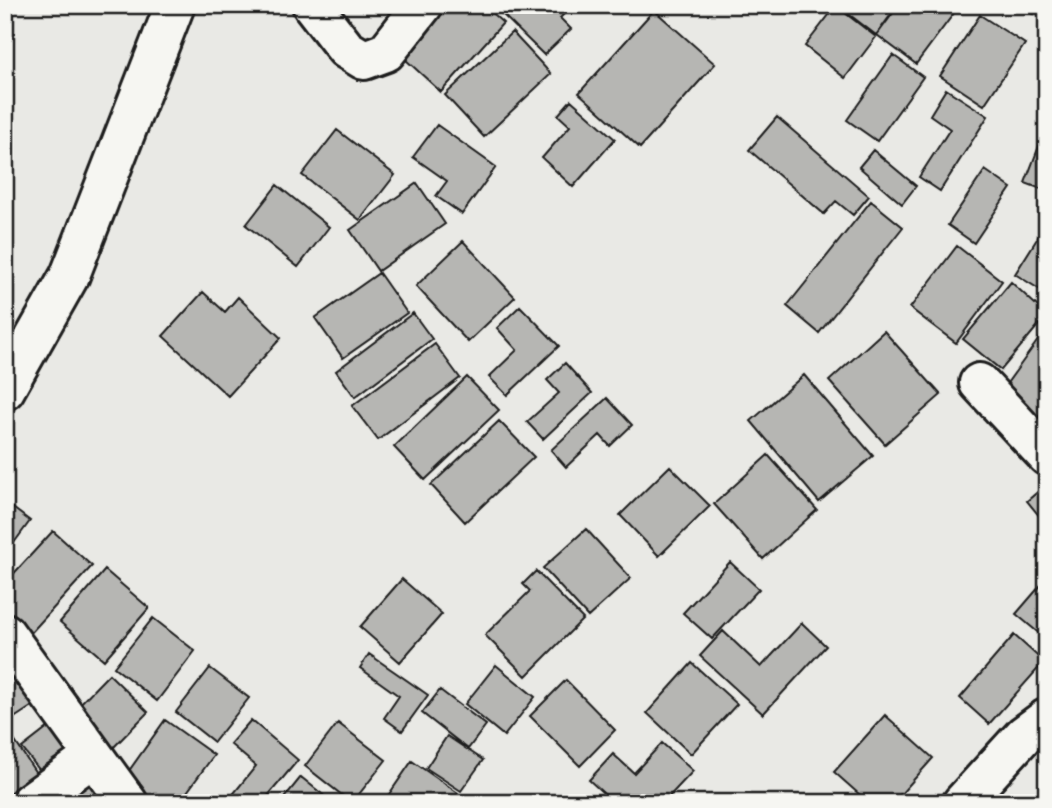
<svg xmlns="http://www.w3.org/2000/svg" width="1052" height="808" viewBox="0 0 1052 808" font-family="Sriracha,sans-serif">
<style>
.building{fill:#b6b6b3;stroke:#1c1c1c;stroke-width:2}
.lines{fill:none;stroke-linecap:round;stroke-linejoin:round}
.minor-casing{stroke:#1c1c1c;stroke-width:44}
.minor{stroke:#f6f6f2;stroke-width:38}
</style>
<rect width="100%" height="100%" fill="#e9e9e5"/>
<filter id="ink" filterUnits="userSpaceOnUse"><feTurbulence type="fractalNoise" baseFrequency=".0143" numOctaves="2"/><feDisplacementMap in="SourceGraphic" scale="14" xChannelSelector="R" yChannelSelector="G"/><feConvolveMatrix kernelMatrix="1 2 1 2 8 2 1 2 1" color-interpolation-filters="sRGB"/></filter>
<g filter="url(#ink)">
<path class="building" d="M434,5H483L503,23L441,92L394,49Z
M493,5H573L560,18L571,29L544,55Z
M851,5H891L895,9L876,35L846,12Z
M899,5H960L916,64L877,35Z
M1006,5H1036L1033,14Z
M836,6L876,37L845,78L805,46Z
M654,10L715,64L640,148L579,93Z
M980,15L1025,44L984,105L940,76Z
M512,32L551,74L484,137L445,95Z
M893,55L923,77L877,141L847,120Z
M946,89L988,116L940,191L919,177L950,129L930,115Z
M571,100L615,139L573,187L542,158L570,126L558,115Z
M777,117L869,196L853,215L836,201L824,214L749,150Z
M437,125L496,167L462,214L436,196L447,181L413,157Z
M1047,125V191L1025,183Z
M337,130L395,175L360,220L302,175Z
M873,150L916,186L902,204L859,167Z
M985,170L1011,188L974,243L948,225Z
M417,183L445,224L378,271L350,230Z
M277,185L329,227L298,267L246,225Z
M871,201L903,227L819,333L787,306Z
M1047,223V294L1015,274Z
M463,241L515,297L468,342L416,286Z
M957,246L1002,281L956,343L910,308Z
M379,273L407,313L343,358L315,318Z
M1011,282L1047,315L1001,370L963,339Z
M203,292L225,312L238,297L281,338L228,396L163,336Z
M520,306L559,346L507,395L489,377L517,350L497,328Z
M413,313L432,339L355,397L336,371Z
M1046,329L1047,423L1046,425L1000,393Z
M884,331L941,395L885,444L829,381Z
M435,344L460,378L378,440L352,406Z
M565,363L592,393L543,439L527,422L559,393L547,380Z
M804,375L873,456L819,502L751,421Z
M467,377L499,410L425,480L394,447Z
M607,398L632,425L610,446L600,435L566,467L551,450Z
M499,421L534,457L465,522L431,485Z
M768,455L817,510L763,559L714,504Z
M670,466L710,506L659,556L620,515Z
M1047,484V512L1040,517L1027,501Z
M5,502L30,521L5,555Z
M586,529L631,578L588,617L543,568Z
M53,531L92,566L28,636L5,615V583Z
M730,562L759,589L712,639L683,613Z
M105,570L149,608L104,660L60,622Z
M536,571L583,619L526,676L485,635L530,591L523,584Z
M1047,578V640L1016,614Z
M402,579L442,614L400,662L360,627Z
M153,618L195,651L157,701L114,667Z
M802,623L826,646L763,714L700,656L723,631L761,667Z
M1014,635L1044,662L989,724L960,698Z
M369,654L428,695L402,731L384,718L399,696L360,668Z
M692,663L737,704L691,754L647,713Z
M496,665L535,697L504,736L465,704Z
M210,668L249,698L214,742L176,712Z
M14,669L37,703L5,724V674Z
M109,674L148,712L112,749L73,711Z
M566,680L615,730L580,766L530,716Z
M440,690L486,725L468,749L422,713Z
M885,715L933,758L893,803H869L834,772Z
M58,720L84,755L49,782L22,748Z
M165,720L214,755L179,803H150L121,782Z
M251,720L298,760L262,803H226L256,766L230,744Z
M338,723L386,760L352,803L305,766Z
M447,736L483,760L461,791L426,768Z
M14,740L42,782L9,803L5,797V746Z
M662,743L693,771L663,803H614L589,780L613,754L634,773Z
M412,761L458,793L451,803H383Z
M91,772L111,803H44Z
M301,777L333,803H290L284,798Z"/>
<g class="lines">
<defs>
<path id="minor" d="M312,5L346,49L364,60L386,52L423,5
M979,383L1047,456
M5,390L70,275L175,5
M5,633L128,803
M29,803L93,757
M962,803L1024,735L1047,718"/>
</defs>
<use href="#minor" class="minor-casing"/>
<use href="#minor" class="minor"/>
</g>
</g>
<rect width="1052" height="808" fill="none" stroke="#f6f6f2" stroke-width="28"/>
<rect x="14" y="14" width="1024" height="780" fill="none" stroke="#1c1c1c" stroke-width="2.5" filter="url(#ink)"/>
</svg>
